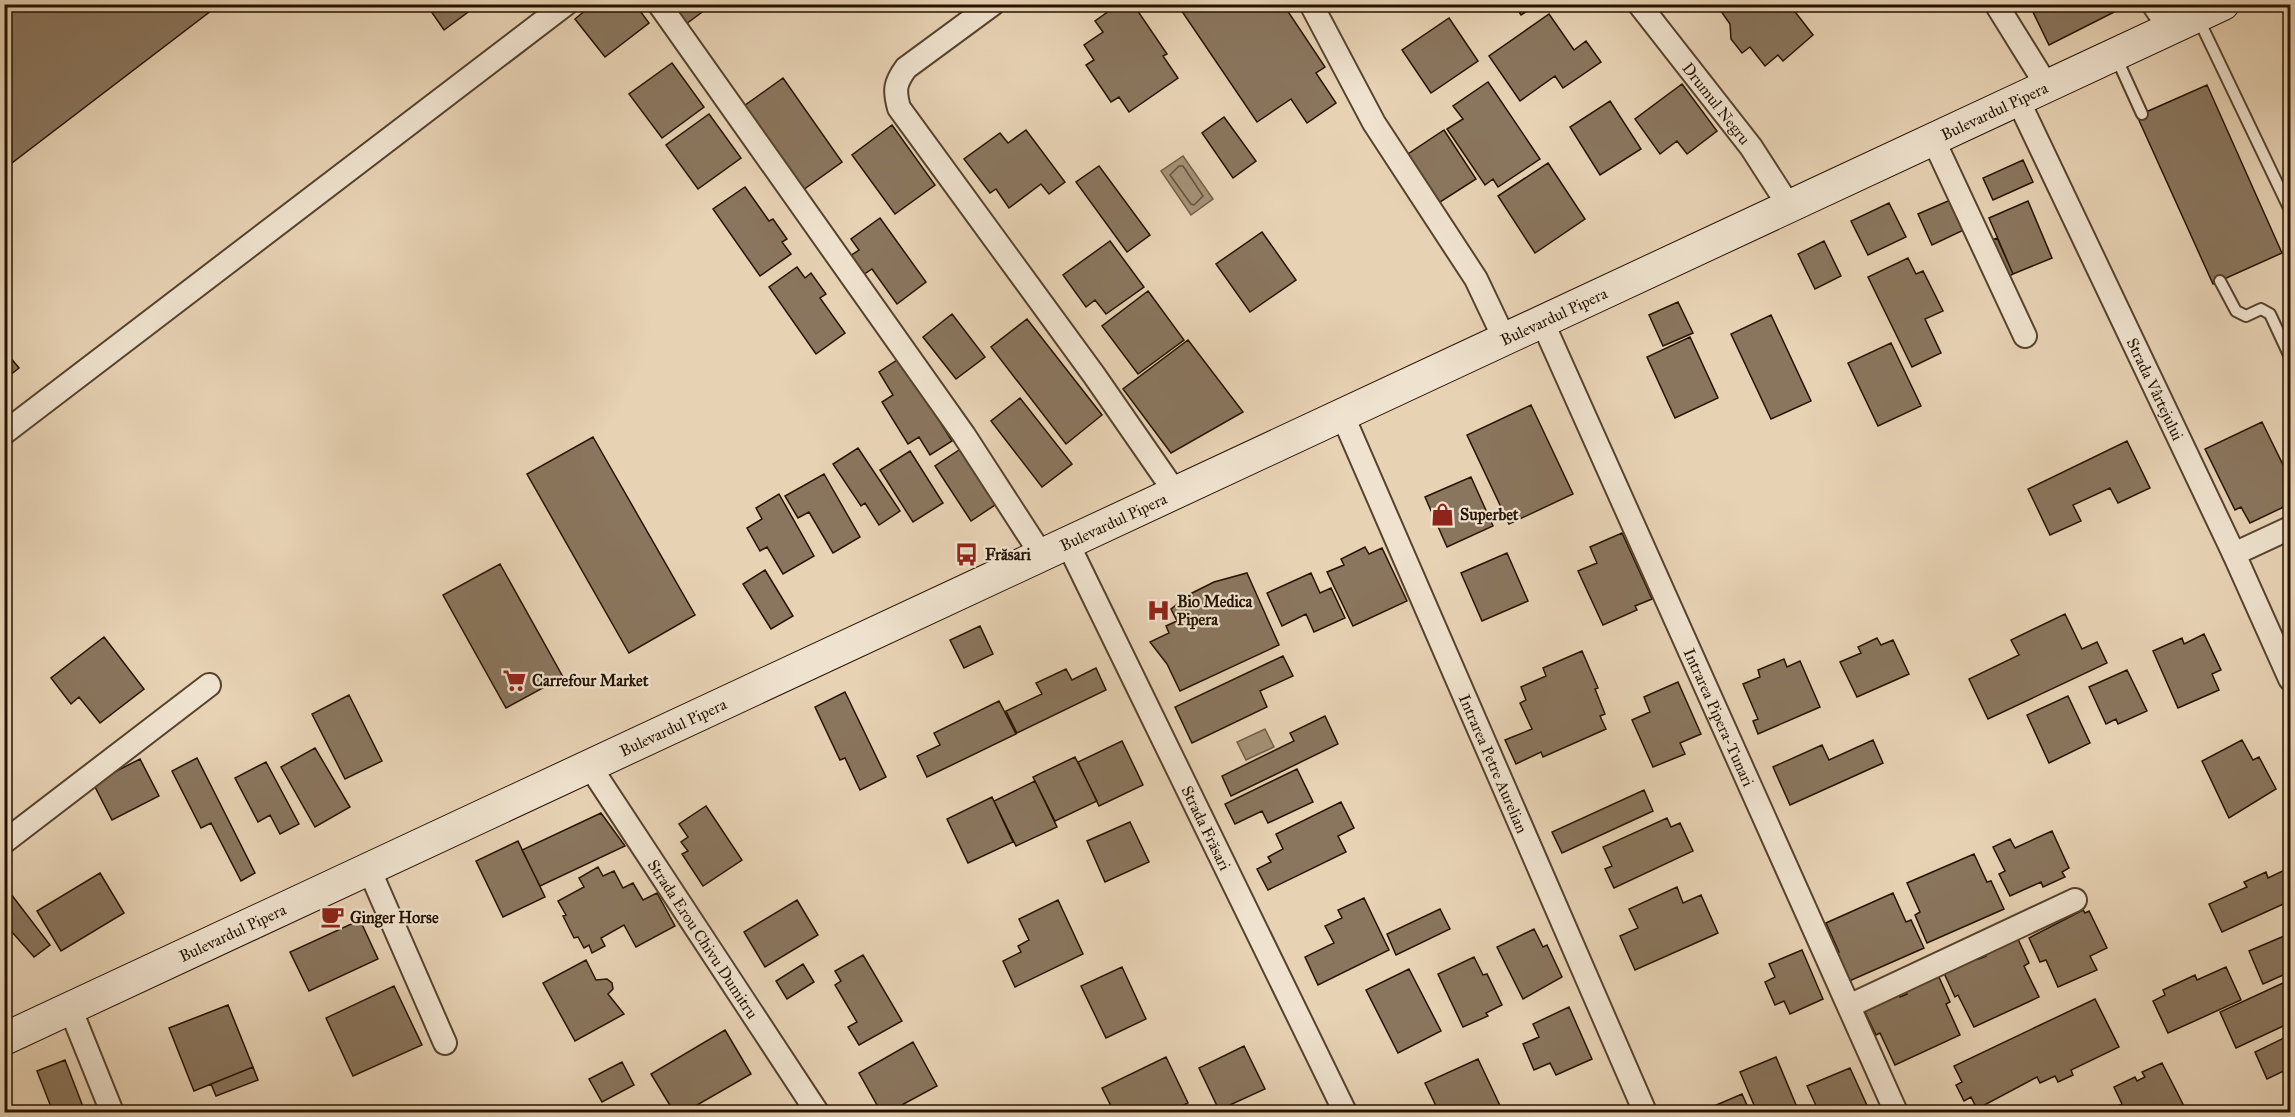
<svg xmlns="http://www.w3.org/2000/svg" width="2295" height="1117" viewBox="0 0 2295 1117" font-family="'IM FELL Great Primer',serif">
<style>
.water{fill:#a59177;stroke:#725f47;stroke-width:1.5}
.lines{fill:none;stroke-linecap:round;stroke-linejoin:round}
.shore{stroke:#66523c;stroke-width:1.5}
.building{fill:#8a765e;stroke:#261300;stroke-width:1.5}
.lane-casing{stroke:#56432d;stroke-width:14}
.street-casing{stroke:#56432d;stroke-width:26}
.secondary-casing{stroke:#261300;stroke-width:34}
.lane{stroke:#efe2ce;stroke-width:10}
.street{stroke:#efe2ce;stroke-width:22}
.secondary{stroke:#efe2ce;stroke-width:32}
.labels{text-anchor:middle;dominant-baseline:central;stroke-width:4.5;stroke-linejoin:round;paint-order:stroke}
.street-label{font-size:16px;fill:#261300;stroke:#efe2ce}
.poi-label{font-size:16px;font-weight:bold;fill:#261300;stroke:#efe2ce;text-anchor:start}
</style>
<rect width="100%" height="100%" fill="#e7d2b4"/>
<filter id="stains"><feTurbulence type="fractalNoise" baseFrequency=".00333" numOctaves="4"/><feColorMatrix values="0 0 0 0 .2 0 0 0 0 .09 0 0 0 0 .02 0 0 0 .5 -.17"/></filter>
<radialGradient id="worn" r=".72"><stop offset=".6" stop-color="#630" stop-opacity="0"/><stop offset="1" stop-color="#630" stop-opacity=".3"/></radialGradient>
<path class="water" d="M1183,156L1213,199L1191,215L1161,171Z
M1265,729L1274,747L1246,760L1237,742Z"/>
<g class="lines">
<path class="shore" d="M1179,166H1183L1203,196L1194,205L1191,204L1170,175Z"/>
</g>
<path class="building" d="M4,4H220L4,169Z
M426,4H479L444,30Z
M593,4H635L649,23L605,57L575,19Z
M666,4H713L682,27Z
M1119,4H1133L1167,54L1163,56L1178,78L1129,112L1119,97L1111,102L1086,65L1094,60L1084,45L1103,32L1095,21Z
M1177,4H1283L1325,67L1316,73L1336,103L1307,123L1291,99L1257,122Z
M1514,4H1538L1521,15Z
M1716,4H1789L1813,35L1783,61L1778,55L1765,66L1750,47L1742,53L1731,39L1730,24Z
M2049,4H2130L2049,45L2033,12Z
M1549,14L1574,50L1586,41L1601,62L1563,88L1555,76L1520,101L1489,56Z
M1449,18L1478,61L1431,93L1402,50Z
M672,63L704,107L662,138L629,94Z
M783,78L842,162L803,190L744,106Z
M1488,82L1540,159L1498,187L1493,179L1485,185L1447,129L1463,119L1453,106Z
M1682,84L1717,131L1687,154L1677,141L1660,154L1635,119Z
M2207,85L2282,253L2213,284L2137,116Z
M1610,101L1641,149L1600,175L1570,127Z
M709,114L741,158L698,189L666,145Z
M1224,117L1256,161L1233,178L1202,133Z
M892,125L935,185L895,214L852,155Z
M1026,130L1065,182L1049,194L1041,184L1009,208L996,189L990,193L964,159L1000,133L1008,143Z
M1444,130L1476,179L1437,204L1405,156Z
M2023,160L2033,182L1993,200L1983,178Z
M1548,163L1585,219L1535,253L1498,196Z
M1099,166L1150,235L1127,252L1076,182Z
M745,187L769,221L773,219L787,239L782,242L791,254L760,276L713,209Z
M1955,198L1968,228L1932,245L1918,214Z
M2028,201L2052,258L2013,274L1989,218Z
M1889,203L1906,237L1868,255L1851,221Z
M880,218L926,282L897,304L872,269L863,275L850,256L859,250L851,239Z
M1262,232L1296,280L1250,312L1216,264Z
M1997,238L2013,274L2006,278L1990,241Z
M1110,241L1144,287L1106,314L1095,300L1086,307L1063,275Z
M1824,241L1841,276L1815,289L1798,254Z
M1908,258L1916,274L1923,271L1943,311L1925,319L1941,353L1912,367L1868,277Z
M797,267L805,278L811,273L826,294L820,298L845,333L816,354L769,287Z
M1148,291L1184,340L1138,374L1102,326Z
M1678,302L1693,333L1663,346L1649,315Z
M952,314L985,357L956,379L923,337Z
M1771,315L1811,401L1771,419L1731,334Z
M1027,319L1102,415L1066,444L991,347Z
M1690,337L1718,398L1675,418L1647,357Z
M1188,340L1243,412L1171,453L1123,389Z
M1891,343L1921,406L1878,426L1848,363Z
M4,350L19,368L4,380Z
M900,358L952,441L930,455L919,437L908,444L882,402L893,395L879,372Z
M1020,398L1072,464L1042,487L991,421Z
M1531,405L1573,494L1509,524L1467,435Z
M2262,422L2290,479V483L2285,486L2290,504L2250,523L2241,507L2235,510L2205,449Z
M593,437L695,615L629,653L527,474Z
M2127,441L2150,488L2118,503L2110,488L2073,505L2081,521L2050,535L2028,489Z
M965,446L1001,501L971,521L935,466Z
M858,448L900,511L879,525L865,503L861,506L833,464Z
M910,451L943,503L913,522L880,470Z
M824,474L860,537L833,553L809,512L798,518L785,496Z
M1471,477L1493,526L1447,547L1425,497Z
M779,494L814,556L783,574L767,547L760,551L747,528L762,519L756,508Z
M1622,533L1652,599L1635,606L1637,610L1603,625L1578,571L1597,563L1590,547Z
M1365,547L1369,554L1382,548L1407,601L1353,626L1327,572L1344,565L1341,559Z
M1507,553L1528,601L1482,621L1461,573Z
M500,564L563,677L506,708L443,595Z
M765,570L793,616L771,629L743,584Z
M1247,573L1279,645L1180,691L1167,664L1150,642L1169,633L1166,626L1177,621L1171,609L1192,593L1214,582Z
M1311,573L1320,593L1331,588L1345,618L1314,632L1306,614L1282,626L1267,593Z
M2065,614L2082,649L2097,642L2107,663L1988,719L1969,679L2019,655L2011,640Z
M980,626L993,654L964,668L950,640Z
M2204,634L2221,670L2212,674L2219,690L2178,708L2153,651L2182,638L2184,644Z
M104,637L144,689L100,723L79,697L71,704L51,678Z
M1877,638L1881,645L1893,640L1909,674L1857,697L1840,662L1861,653L1858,647Z
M1582,651L1598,688L1595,689L1605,714L1600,716L1606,729L1543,757L1541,752L1516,764L1505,740L1532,729L1520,703L1526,700L1521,687L1546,676L1543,668Z
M1283,656L1293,676L1260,691L1267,707L1192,743L1175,707Z
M1784,659L1787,667L1800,661L1820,707L1758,734L1753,721L1758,719L1743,684L1760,677L1758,670Z
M1096,668L1106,690L1017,733L1006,711L1042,694L1036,683L1066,669L1072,680Z
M2127,670L2147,711L2118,724L2116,719L2106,724L2089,687Z
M1678,682L1701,734L1680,743L1685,754L1653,767L1632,720L1650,712L1644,697Z
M845,692L886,777L860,790L845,758L840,760L815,707Z
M349,695L382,761L345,779L312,714Z
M2068,696L2090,743L2049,763L2027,715Z
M999,701L1016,734L927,777L917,756L940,745L934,733Z
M1325,716L1338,744L1231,796L1222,776L1294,741L1290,733Z
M1873,740L1883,763L1790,805L1773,767L1822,745L1829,760Z
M2242,740L2253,760L2259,757L2276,789L2229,818L2202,761Z
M1122,741L1143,785L1099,806L1078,762Z
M315,748L350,807L315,827L281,767Z
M1075,757L1097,801L1055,821L1033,777Z
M197,758L255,873L241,881L211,823L201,828L172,771Z
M140,759L159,796L112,820L93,783Z
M266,762L299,824L280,834L270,815L258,822L235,778Z
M1297,769L1313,802L1268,823L1262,811L1235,824L1225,804Z
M1035,781L1057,827L1016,846L994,801Z
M1644,790L1653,811L1562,853L1552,832Z
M992,797L1013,842L968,863L947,819Z
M1341,802L1354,828L1338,836L1346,852L1268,890L1257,869L1271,862L1268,857L1283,849L1276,834Z
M706,806L742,860L703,886L682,854L688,851L681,842L688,837L679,824Z
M601,813L625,846L540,886L522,850Z
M1667,818L1671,827L1680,823L1693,851L1614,888L1605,869L1612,866L1603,847Z
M1130,822L1149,862L1105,882L1087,841Z
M2052,831L2069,868L2062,872L2065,877L2043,887L2041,882L2010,896L1999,874L2005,871L1993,847L2010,839L2015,848Z
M518,841L545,897L503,917L476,861Z
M1974,854L1987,882L1991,881L2004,909L1927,943L1915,915L1920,912L1907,883Z
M598,867L603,876L614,871L623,888L633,883L643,900L657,893L675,926L636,947L624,925L601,938L605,946L592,953L589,945L584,948L578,937L574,938L563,916L566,915L558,901L584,887L579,878Z
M2289,868L2290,901L2222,932L2209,904L2247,887L2244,882L2266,872L2268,878Z
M100,873L124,913L61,951L37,911Z
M4,885L50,945L34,957L4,923Z
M1677,887L1683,903L1701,895L1718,933L1635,970L1620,936L1638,928L1629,909Z
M1893,893L1906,922L1911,920L1924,948L1847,982L1834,954L1839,952L1826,923Z
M1364,898L1389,950L1318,985L1305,957L1334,943L1325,926L1342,918L1338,910Z
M797,900L818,935L765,967L744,932Z
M1058,900L1083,954L1015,987L1003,961L1021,952L1018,946L1029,940L1019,919Z
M1440,909L1450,929L1396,955L1387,934Z
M2083,910L2085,913L2089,911L2107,948L2090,956L2097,970L2058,987L2046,960L2040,962L2029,938Z
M360,920L378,959L309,991L290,952Z
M2290,928V972L2263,984L2249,951L2289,934L2288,929Z
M1534,929L1543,947L1547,945L1562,977L1523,999L1497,947Z
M2017,937L2029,963L2024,966L2039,997L1974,1027L1958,995L1955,997L1943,971L1977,955L1979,959L1986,956L1984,952Z
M1802,950L1823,999L1790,1014L1784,1001L1775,1005L1765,982L1775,977L1769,964Z
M863,955L902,1021L859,1045L848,1027L857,1022L835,985L841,981L835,971Z
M1474,957L1483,975L1487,974L1502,1005L1486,1013L1488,1016L1463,1027L1438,974Z
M586,960L596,980L607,979L612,983L613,989L608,994L624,1014L575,1041L543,983Z
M803,964L814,982L787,999L776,981Z
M1122,967L1146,1019L1106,1038L1081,986Z
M2226,967L2241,1000L2168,1033L2153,1001L2165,995L2163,990L2195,975L2197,980Z
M1409,969L1441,1031L1398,1053L1366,990Z
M1938,975L1950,1002L1946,1004L1960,1035L1895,1065L1880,1033L1876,1035L1864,1010L1898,994L1900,997L1907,994L1905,990Z
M2283,983L2290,999V1023L2236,1048L2220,1012Z
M394,986L422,1045L353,1076L326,1018Z
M2095,999L2119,1047L2071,1070L2073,1075L2058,1082L2055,1076L2040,1083L2037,1077L1977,1109L1971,1097L1964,1101L1956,1085L1962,1082L1954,1066Z
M228,1005L253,1067L194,1091L169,1028Z
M1569,1007L1592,1059L1556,1075L1550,1063L1534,1070L1523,1044L1539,1037L1533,1024Z
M725,1030L751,1074L685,1112H674L651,1074Z
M2290,1035V1068L2267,1079L2255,1052Z
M913,1042L937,1086L889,1112H881L859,1073Z
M1244,1046L1265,1089L1219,1110L1199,1068Z
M1166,1057L1188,1103L1169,1112H1114L1102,1088Z
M1776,1057L1799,1112H1757L1740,1072Z
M1478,1059L1503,1112H1439L1425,1083Z
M65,1060L85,1112H53L37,1071Z
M622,1062L634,1085L602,1102L589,1079Z
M2162,1063L2187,1112H2118L2115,1107L2122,1104L2114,1087L2135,1077L2137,1081L2145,1077L2142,1072Z
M253,1067L258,1080L216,1096L211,1084Z
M1850,1068L1870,1112H1819L1807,1086Z
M1742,1094L1750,1112H1700Z"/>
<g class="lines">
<defs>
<path id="lane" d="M2198,18L2290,210
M2116,57L2142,114
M2220,281L2236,311L2246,316L2261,309L2270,314L2290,357"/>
<g id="street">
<path d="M659,4L964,435L1041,554"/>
<path d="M993,4L906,68C895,83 894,90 899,108L1094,375L1175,492"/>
<path d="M1311,4L1374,123L1476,279L1504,338"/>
<path id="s1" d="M1639,4L1751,147L1789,206"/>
<path d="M1996,4L2047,86"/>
<path d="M2153,4L2170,29"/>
<path id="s2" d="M2018,100L2234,554L2290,679"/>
<path d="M1933,139L2025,336"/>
<path id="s3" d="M1542,321L1896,1112"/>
<path id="s4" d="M1342,414L1645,1112"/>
<path d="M4,433L566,4"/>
<path id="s5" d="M1067,542L1345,1112"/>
<path d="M2234,554L2290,528"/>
<path id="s6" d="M589,765L817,1112"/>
<path d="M4,842L209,685"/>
<path d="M369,869L445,1043"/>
<path d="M1849,1006L2075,900"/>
<path d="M70,1008L112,1112"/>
</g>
<g id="secondary">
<path id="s7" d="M4,1039L2223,4"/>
</g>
</defs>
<use href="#lane" class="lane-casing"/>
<use href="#street" class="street-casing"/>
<use href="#secondary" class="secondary-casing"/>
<use href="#lane" class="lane"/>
<use href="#street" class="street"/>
<use href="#secondary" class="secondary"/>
</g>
<defs>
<symbol id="shop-bare" viewBox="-9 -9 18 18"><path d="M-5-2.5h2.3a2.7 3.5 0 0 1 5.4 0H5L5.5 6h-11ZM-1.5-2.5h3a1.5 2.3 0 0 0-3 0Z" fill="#8f2418" stroke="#efe2ce" stroke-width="2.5" paint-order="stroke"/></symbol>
<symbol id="bus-bare" viewBox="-9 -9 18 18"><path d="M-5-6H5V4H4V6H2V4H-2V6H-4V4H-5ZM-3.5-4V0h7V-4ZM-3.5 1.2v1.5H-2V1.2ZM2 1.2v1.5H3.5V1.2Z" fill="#8f2418" stroke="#efe2ce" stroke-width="2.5" paint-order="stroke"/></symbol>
<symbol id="hospital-bare" viewBox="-9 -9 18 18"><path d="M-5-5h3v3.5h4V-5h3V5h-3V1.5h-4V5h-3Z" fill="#8f2418" stroke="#efe2ce" stroke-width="2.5" paint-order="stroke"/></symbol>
<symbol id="supermarket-bare" viewBox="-9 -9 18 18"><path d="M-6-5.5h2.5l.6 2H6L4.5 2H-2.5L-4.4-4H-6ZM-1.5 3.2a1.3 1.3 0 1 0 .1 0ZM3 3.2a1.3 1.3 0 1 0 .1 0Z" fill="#8f2418" stroke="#efe2ce" stroke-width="2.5" paint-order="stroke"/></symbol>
<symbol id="cafe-bare" viewBox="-9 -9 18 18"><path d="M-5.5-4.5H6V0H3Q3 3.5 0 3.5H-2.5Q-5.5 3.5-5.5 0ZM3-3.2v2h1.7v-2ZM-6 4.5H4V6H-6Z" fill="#8f2418" stroke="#efe2ce" stroke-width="2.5" paint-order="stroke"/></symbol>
</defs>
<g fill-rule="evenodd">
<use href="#shop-bare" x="1426" y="498" width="33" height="33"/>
<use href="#bus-bare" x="950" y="538" width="33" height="33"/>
<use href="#hospital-bare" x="1142" y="594" width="33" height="33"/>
<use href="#supermarket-bare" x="498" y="664" width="33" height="33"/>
<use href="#cafe-bare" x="316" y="900" width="33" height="33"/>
</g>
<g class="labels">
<g class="street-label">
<text stroke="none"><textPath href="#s1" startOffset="126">Drumul Negru</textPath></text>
<text stroke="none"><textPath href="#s7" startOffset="2196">Bulevardul Pipera</textPath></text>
<text stroke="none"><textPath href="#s7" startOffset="1710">Bulevardul Pipera</textPath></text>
<text stroke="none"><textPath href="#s2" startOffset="320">Strada Vârtejului</textPath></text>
<text stroke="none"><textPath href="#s7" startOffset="1224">Bulevardul Pipera</textPath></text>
<text stroke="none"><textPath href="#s3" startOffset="434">Intrarea Pipera-Tunari</textPath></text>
<text stroke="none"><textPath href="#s7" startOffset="738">Bulevardul Pipera</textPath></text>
<text stroke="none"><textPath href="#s4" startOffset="381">Intrarea Petre Aurelian</textPath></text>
<text stroke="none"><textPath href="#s5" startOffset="318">Strada Frăsari</textPath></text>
<text stroke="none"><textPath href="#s7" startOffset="252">Bulevardul Pipera</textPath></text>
<text stroke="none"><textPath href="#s6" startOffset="208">Strada Erou Chivu Dumitru</textPath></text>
</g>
<g class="poi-label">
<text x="1460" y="514">Superbet</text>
<text x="985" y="554">Frăsari</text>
<text x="1177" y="601">Bio Medica<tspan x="1177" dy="18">Pipera</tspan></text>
<text x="532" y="680">Carrefour Market</text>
<text x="350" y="917">Ginger Horse</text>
</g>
</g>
<rect width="2295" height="1117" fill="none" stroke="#e7d2b4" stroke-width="24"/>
<rect x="6" y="6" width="2283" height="1105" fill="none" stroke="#261300" stroke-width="3"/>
<rect x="12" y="12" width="2271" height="1093" fill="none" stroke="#261300" stroke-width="1.5"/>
<rect width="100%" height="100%" filter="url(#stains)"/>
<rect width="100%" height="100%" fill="url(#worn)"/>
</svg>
